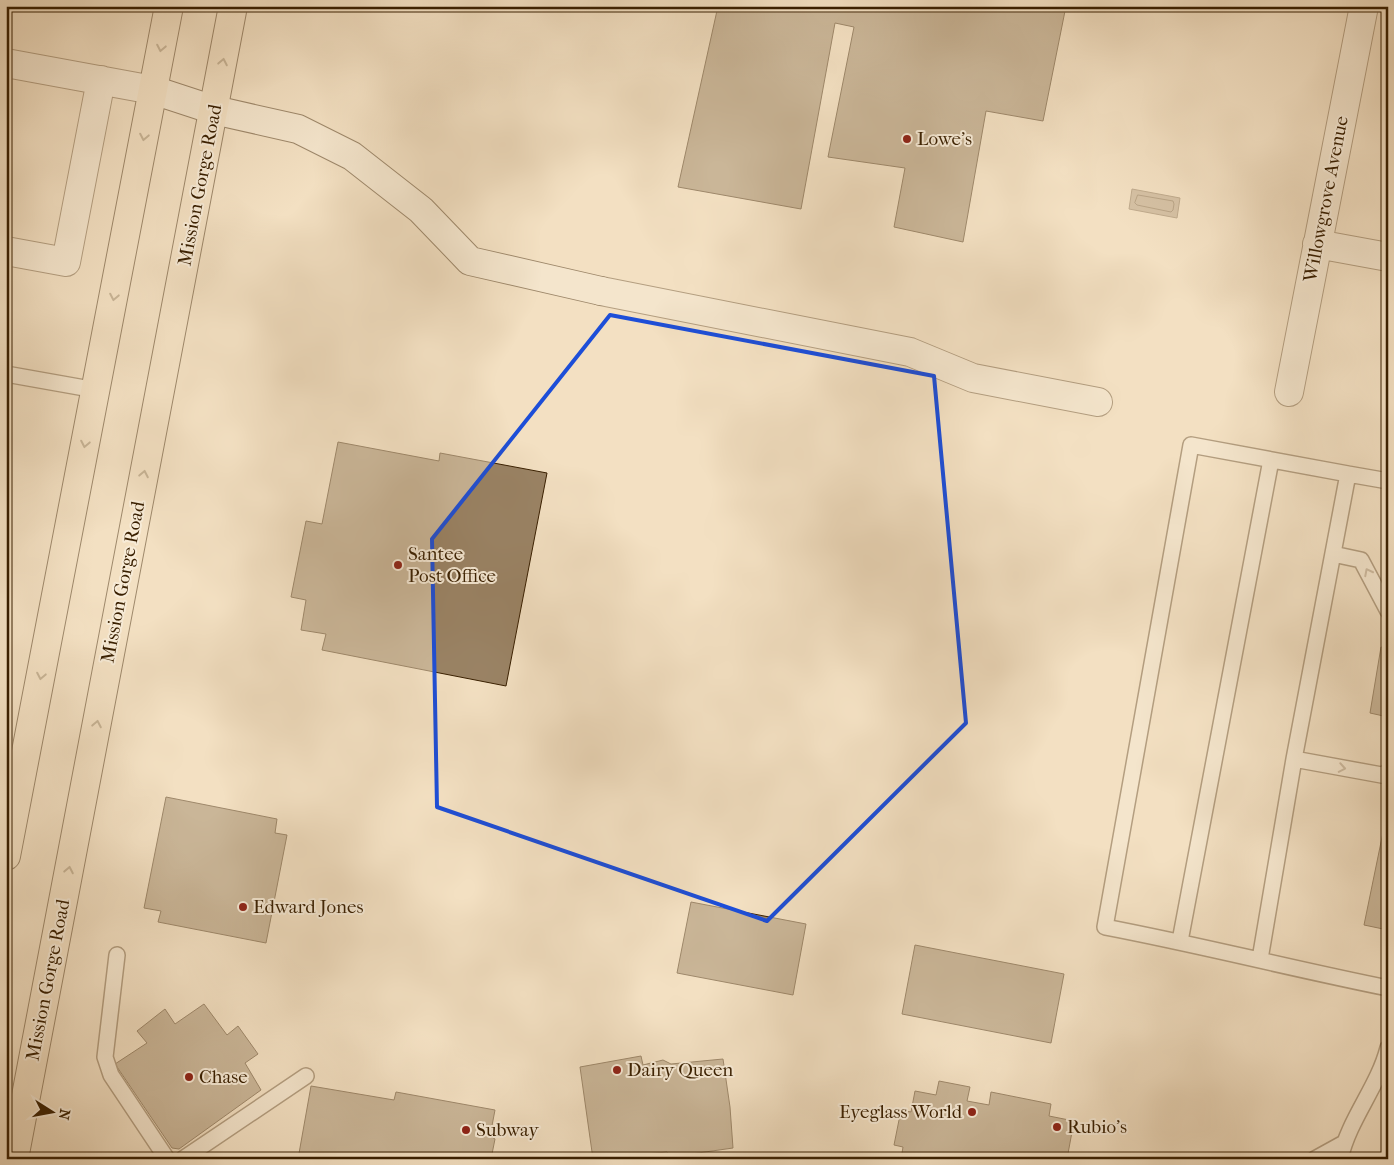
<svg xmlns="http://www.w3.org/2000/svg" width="1394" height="1165" viewBox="0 0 1394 1165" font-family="'IM FELL French Canon',serif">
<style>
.water{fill:#b49e80;stroke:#836b4d}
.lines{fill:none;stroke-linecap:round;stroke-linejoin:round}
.shore{stroke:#765e40;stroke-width:1}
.building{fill:#9a8365;stroke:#391f00}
.lane-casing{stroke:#684f30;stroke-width:18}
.street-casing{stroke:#684f30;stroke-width:30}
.secondary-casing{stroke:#391f00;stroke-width:30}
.primary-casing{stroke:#391f00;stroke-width:30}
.lane{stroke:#f7ebd7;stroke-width:15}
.street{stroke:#f7ebd7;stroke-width:28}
.secondary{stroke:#f7ebd7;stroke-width:28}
.primary{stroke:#f3e0c2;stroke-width:28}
.oneway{stroke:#968061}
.oneway2{stroke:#a28f76}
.marked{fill:none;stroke:#1d4ed8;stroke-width:4;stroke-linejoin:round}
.poi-dot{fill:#8f2418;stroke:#f7ebd7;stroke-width:2}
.labels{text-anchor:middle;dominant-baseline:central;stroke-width:4;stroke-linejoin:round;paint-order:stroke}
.poi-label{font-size:19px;fill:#391f00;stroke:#f7ebd7;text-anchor:start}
.street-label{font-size:19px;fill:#391f00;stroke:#f7ebd7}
</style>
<rect width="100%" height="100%" fill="#f3e0c2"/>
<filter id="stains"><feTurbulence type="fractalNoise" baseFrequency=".004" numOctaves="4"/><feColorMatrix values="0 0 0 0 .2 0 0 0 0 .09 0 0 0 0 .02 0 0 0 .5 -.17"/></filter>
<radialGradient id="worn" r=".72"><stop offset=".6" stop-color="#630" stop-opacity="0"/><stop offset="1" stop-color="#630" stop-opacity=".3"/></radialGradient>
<path class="water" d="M1132,189L1180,198L1177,218L1129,209Z"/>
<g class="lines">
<path class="shore" d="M1138,195L1173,201L1174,204L1173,210L1171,212L1137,205L1135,203Z"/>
</g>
<path class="building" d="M718,6H1066L1043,121L986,111L963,242L894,227L905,168L828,157L854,27L835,23L801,209L678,187Z
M338,442L439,461L440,453L547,473L506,686L322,650L326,634L301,630L306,600L291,597L306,521L322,524Z
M1381,647L1388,649V717L1370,713Z
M166,797L277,819L275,833L287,835L266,943L158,922L161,911L144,908Z
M1388,808V930L1364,925Z
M691,902L806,924L793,995L677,973Z
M915,945L1064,974L1051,1043L902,1014Z
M204,1004L227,1035L238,1026L258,1054L245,1063L261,1090L179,1149L172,1148L115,1064L147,1043L137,1031L165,1009L175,1024Z
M641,1056L643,1065L663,1060L671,1064L723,1059L730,1107L733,1148L670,1157L667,1152L593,1159L580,1067Z
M939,1081L970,1087L967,1101L989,1105L991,1092L1051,1104L1049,1116L1074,1121L1067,1159H901L903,1147L894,1145L901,1110L911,1112L915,1091L936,1095Z
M311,1086L394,1100L396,1092L495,1110L490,1136L495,1139L491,1159H298Z"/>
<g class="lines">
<defs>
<path id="lane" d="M6,374L96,390
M1348,474L1191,445L1105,927C1200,945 1293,969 1388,988
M1333,554L1361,560L1388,611
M1294,759L1387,776L1388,771
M1180,941L1271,460
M117,955L105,1057L111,1075L167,1159
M1260,959L1294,759L1348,474L1388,481
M183,1159L306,1076
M1315,1159L1344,1143
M1340,1159C1349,1119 1378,1087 1388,1048"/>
<path id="street" d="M6,63L153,90
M1317,244L1388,257
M6,251L66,262L101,80
M601,291L910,352L973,378L1098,402
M1289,392L1364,6"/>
<path id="secondary" d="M153,90L214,110L298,129L352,156L421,210L470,261L601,291"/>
<path id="primary" d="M6,856L169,6
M14,1159L233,6"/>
</defs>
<use href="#lane" class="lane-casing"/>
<use href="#street" class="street-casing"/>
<use href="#secondary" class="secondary-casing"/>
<use href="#primary" class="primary-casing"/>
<use href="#lane" class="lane"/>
<use href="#street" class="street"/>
<use href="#secondary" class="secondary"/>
<use href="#primary" class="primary"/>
</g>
<defs><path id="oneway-chevron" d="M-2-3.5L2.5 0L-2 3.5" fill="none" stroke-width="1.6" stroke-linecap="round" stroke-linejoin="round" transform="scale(1.25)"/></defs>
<g class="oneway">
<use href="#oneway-chevron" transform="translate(161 48) rotate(101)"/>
<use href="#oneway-chevron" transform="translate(223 62) rotate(-79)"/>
<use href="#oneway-chevron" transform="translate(144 137) rotate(101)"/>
<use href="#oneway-chevron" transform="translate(114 297) rotate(101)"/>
<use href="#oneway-chevron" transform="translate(85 444) rotate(101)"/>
<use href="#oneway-chevron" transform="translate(144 474) rotate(-79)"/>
<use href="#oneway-chevron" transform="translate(41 676) rotate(101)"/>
<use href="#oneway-chevron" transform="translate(97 724) rotate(-79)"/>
<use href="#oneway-chevron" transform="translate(69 870) rotate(-79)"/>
</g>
<g class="oneway2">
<use href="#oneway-chevron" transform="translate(1368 572) rotate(-117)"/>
<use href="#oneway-chevron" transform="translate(1342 768) rotate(10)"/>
</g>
<path d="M0 0H1394V1165H0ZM610,315L934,376L966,723L767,921L437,807L432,539Z" fill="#f3e0c2" fill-opacity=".55" fill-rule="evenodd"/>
<path class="marked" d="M610,315L934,376L966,723L767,921L437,807L432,539Z"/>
<g class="poi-dot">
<circle cx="907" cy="139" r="5"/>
<circle cx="398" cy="565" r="5"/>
<circle cx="243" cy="907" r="5"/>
<circle cx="617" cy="1070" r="5"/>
<circle cx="189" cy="1077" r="5"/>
<circle cx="972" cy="1112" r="5"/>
<circle cx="1057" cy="1127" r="5"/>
<circle cx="466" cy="1130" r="5"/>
</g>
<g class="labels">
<g class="poi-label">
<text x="917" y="139">Lowe's</text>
<text x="408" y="554">Santee<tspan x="408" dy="22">Post Office</tspan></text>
<text x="253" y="907">Edward Jones</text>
<text x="627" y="1070">Dairy Queen</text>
<text x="199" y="1077">Chase</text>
<text x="962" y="1112" text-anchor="end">Eyeglass World</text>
<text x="1067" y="1127">Rubio's</text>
<text x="476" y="1130">Subway</text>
</g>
<g class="street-label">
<text transform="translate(200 185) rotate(-79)">Mission Gorge Road</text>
<text transform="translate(1326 199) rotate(-79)">Willowgrove Avenue</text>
<text transform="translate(123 582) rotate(-79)">Mission Gorge Road</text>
<text transform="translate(48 980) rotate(-79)">Mission Gorge Road</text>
</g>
</g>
<rect width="1394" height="1165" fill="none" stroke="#f3e0c2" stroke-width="25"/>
<rect x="8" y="8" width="1379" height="1150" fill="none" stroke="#391f00" stroke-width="2.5"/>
<rect x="12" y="12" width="1369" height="1140" fill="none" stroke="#391f00"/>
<g transform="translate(52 1112) rotate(101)" stroke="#f7ebd7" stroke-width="4" paint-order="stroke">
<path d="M0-4L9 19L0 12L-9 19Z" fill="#391f00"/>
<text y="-8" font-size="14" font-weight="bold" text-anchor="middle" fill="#391f00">N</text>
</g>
<rect width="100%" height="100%" filter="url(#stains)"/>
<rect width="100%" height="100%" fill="url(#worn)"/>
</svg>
